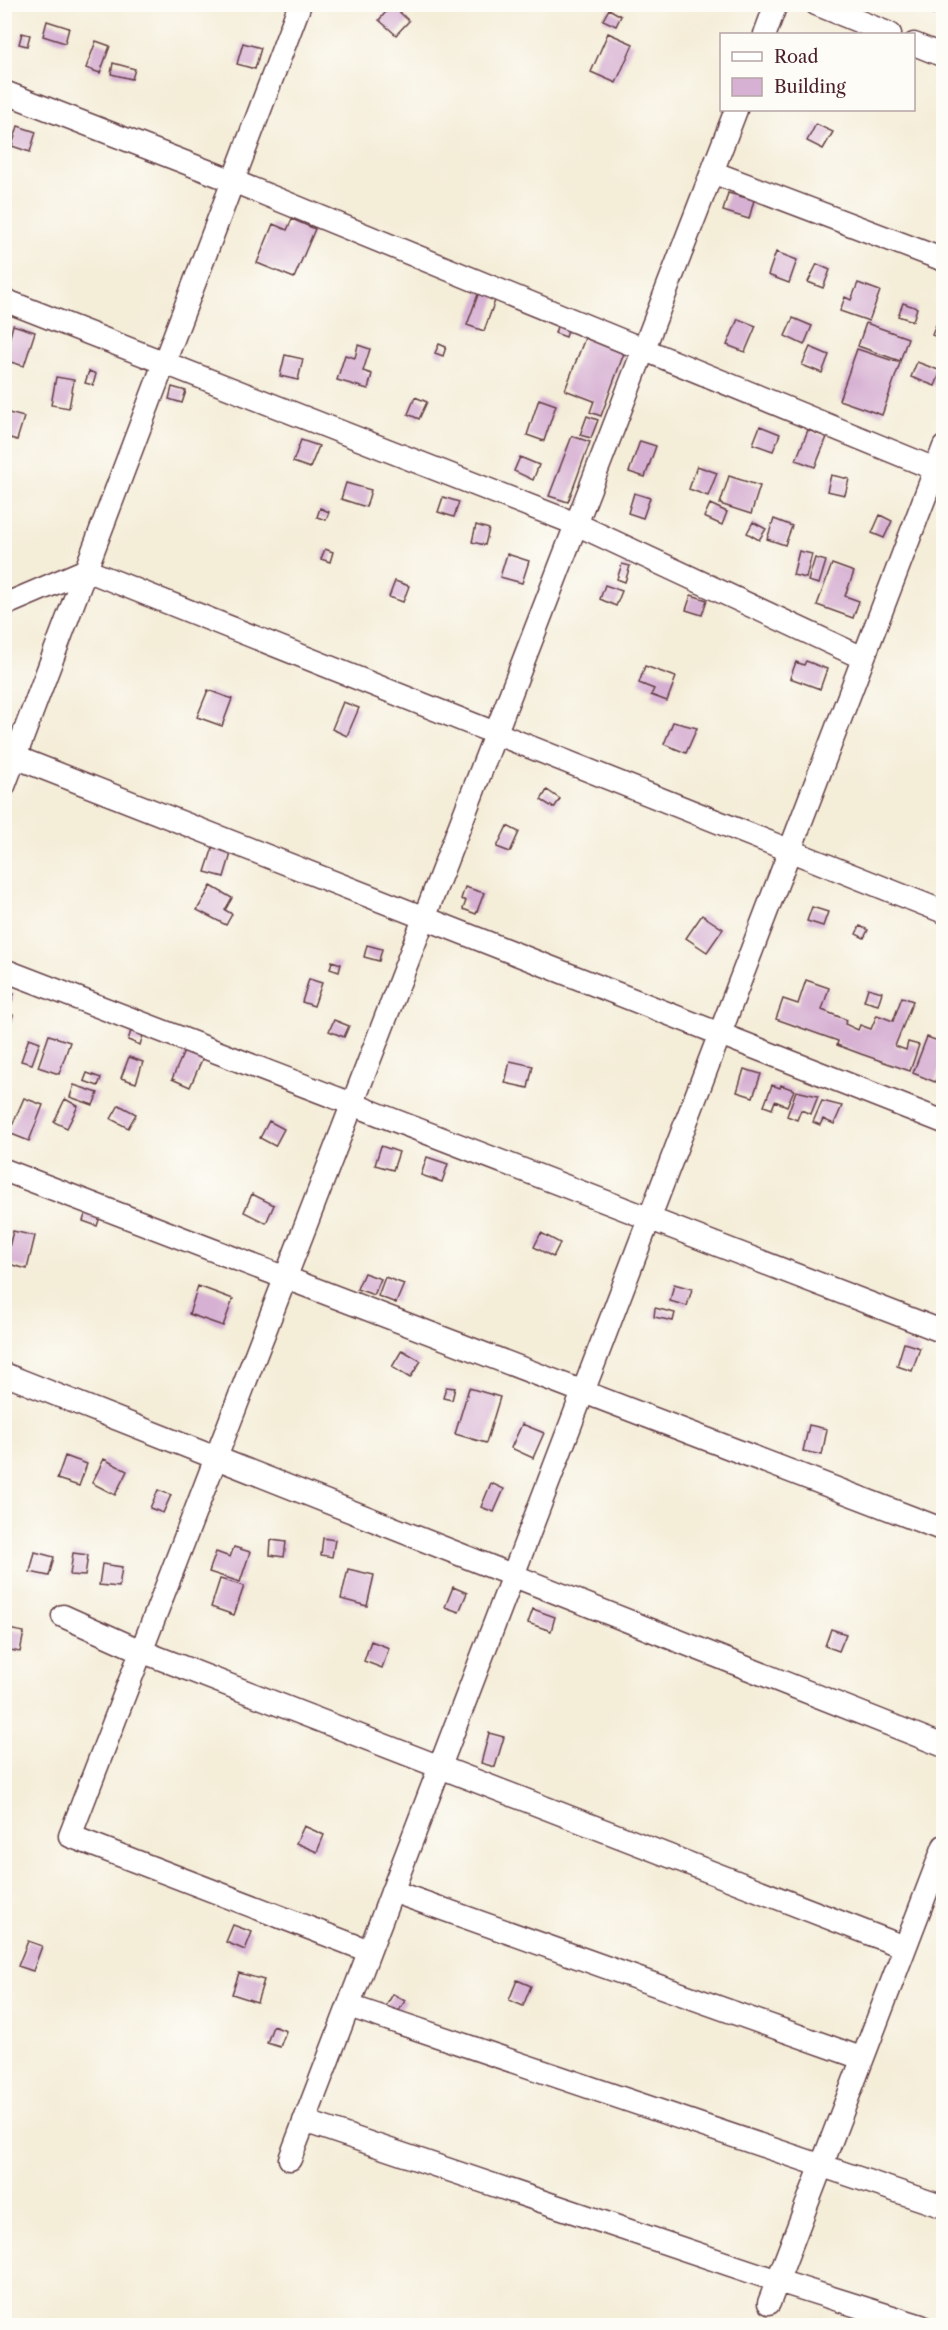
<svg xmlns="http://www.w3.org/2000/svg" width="948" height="2330" viewBox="0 0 948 2330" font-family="'Libre Caslon Text',serif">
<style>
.building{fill:#d7b1d3}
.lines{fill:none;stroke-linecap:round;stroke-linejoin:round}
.street-casing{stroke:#643e45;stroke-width:25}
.street{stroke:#fff;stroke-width:22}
</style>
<rect width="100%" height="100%" fill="#fdfcf7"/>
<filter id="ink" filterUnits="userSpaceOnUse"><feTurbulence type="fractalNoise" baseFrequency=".0167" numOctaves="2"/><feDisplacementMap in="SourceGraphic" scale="12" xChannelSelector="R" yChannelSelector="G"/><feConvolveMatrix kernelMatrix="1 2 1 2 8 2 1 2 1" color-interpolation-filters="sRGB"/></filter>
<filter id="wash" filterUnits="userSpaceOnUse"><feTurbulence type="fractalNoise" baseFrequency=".008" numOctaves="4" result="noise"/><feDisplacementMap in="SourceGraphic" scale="24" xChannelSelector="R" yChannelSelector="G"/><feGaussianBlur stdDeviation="1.35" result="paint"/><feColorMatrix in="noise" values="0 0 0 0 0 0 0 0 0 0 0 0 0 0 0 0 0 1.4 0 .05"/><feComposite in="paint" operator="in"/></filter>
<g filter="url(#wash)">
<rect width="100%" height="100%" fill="#f4edd8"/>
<g id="blocks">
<path class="building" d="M913,4H937L933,14Z
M392,5L409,21L396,35L379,20Z
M609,9L621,16L616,26L603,20Z
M47,21L69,28L65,43L43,36Z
M22,33L30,35L27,46L19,44Z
M608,33L633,44L616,83L591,72Z
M96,41L110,46L100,73L86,68Z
M243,43L261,48L255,69L237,64Z
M113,63L135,69L132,79L111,74Z
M816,124L833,132L823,149L807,141Z
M18,126L36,132L30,152L12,146Z
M728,193L754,200L749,219L723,211Z
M292,219L315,229L294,278L257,263L273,224L287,230Z
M776,252L797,260L789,283L768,275Z
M817,264L830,270L823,288L808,282Z
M858,283L880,291L869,321L840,311L845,297L851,300Z
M480,289L497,295L484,331L467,325Z
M903,303L917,308L913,321L898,316Z
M560,317L571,321L566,337L555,333Z
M793,318L812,326L804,345L785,336Z
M738,319L756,326L745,352L727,345Z
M938,320L944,322V339L932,335Z
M866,323L908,338L900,361L858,346Z
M13,325L35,332L24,366L4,360Z
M588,330L627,345L601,416L590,412L594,401L565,390Z
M439,344L446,347L443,356L435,353Z
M358,345L370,349L363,371L372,374L368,389L337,380L345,355L355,358Z
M810,347L829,355L822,373L802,365Z
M857,349L900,363L882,415L839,400Z
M285,355L303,359L298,380L280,376Z
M917,362L941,371L935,386L911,377Z
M89,371L96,374L93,385L85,383Z
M56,377L74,380L69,408L51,405Z
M172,387L186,391L182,403L169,399Z
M415,397L427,402L419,419L408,414Z
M539,399L556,405L544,441L527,435Z
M5,412L24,417L17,440L4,436Z
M587,416L598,420L591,438L580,435Z
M760,426L780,434L773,451L753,444Z
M808,430L827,437L815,467L796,460Z
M572,436L590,442L568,502L549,496Z
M301,440L319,446L310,468L293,462Z
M640,441L656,446L645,477L629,472Z
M520,457L539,465L533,480L514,471Z
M697,466L717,473L708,496L689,489Z
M831,475L849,479L845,495L827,491Z
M729,476L760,486L751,514L720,504Z
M346,483L371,490L366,507L341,499Z
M634,493L650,498L643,518L628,513Z
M443,497L459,502L454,517L438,512Z
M710,504L727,512L722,525L704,517Z
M320,508L329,512L326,520L317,517Z
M880,515L892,521L884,538L872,533Z
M774,519L792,526L785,545L767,539Z
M753,522L766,529L759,540L747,533Z
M476,525L489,529L485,545L472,542Z
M325,549L333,552L330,562L321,559Z
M799,551L812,554L806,578L793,575Z
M507,554L529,561L522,583L500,577Z
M815,558L826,561L819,584L808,581Z
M622,564L630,566L625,582L617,579Z
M832,564L854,572L845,596L859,601L853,618L817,605Z
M395,581L409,586L403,602L389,597Z
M605,585L622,591L616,606L600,599Z
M691,595L707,600L702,615L686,610Z
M806,661L827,669L820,689L790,678L796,662L804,665Z
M645,666L676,677L667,701L651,695L654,689L639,683Z
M208,690L232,699L222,726L197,717Z
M343,702L359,708L347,736L332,729Z
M673,722L697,728L686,753L664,744Z
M547,790L560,799L554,808L541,800Z
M507,826L519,832L510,852L497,847Z
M215,841L233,847L224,877L205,872Z
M211,886L232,898L225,910L232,914L226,925L197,910Z
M465,887L484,893L476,914L463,909L466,901L461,899Z
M812,907L828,912L823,926L807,921Z
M702,915L723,929L707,952L686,938Z
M860,926L868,930L864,938L856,934Z
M367,945L382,949L379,961L364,957Z
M332,961L341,964L339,972L330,969Z
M309,979L322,983L314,1006L302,1002Z
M806,980L829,988L822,1010L847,1020L845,1024L858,1030L860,1025L871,1029L877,1015L893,1021L902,997L913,1001L895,1046L906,1050L908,1042L919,1045L910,1071L861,1054L837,1045L838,1041L776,1019L783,999L798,1004Z
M868,988L882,992L878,1005L864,1001Z
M4,991L14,994L8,1013L13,1015L11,1022L4,1020Z
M334,1020L349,1026L344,1037L329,1031Z
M131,1031L143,1035L140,1045L128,1040Z
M49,1035L70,1042L59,1074L38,1067Z
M927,1037L944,1043V1059L935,1082L913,1073Z
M29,1038L40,1042L32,1064L21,1061Z
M186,1047L204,1055L190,1087L172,1079Z
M129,1057L143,1062L136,1083L121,1078Z
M510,1061L533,1066L528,1088L505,1083Z
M744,1069L761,1074L753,1097L737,1092Z
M87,1073L101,1078L98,1086L84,1081Z
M74,1085L98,1093L93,1105L70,1097Z
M772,1085L780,1088L781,1085L794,1090L787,1106L775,1101L772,1109L764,1106Z
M796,1091L818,1096L811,1114L801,1110L797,1120L787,1116Z
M24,1098L43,1105L29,1141L9,1133Z
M65,1099L78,1106L67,1128L54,1122Z
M822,1101L842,1106L834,1124L823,1119L820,1125L813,1122Z
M119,1105L136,1114L128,1128L111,1119Z
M269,1121L284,1129L275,1146L260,1138Z
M381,1146L399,1152L393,1170L375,1165Z
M427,1157L448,1164L442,1182L421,1175Z
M252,1194L274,1205L266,1223L244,1212Z
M87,1209L101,1214L97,1226L83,1221Z
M13,1231L35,1236L27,1269L5,1263Z
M541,1233L560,1243L553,1257L534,1247Z
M364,1273L381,1279L374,1295L357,1289Z
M385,1277L404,1284L396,1303L378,1296Z
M674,1284L692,1289L687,1306L670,1301Z
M198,1286L233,1299L223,1326L189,1314Z
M655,1308L675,1313L673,1321L654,1317Z
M904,1343L920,1348L912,1371L897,1366Z
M402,1350L421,1361L410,1378L392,1367Z
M446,1387L455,1388L452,1400L443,1398Z
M469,1388L500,1397L486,1443L455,1434Z
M522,1424L544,1433L533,1458L511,1448Z
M809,1425L827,1429L822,1455L803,1451Z
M65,1456L87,1464L79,1486L57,1479Z
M104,1459L127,1471L115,1495L92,1483Z
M491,1483L504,1489L494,1512L481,1507Z
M158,1490L171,1495L163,1513L150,1508Z
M323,1538L335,1540L332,1557L321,1555Z
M271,1540L286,1542L284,1557L270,1555Z
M234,1547L250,1552L240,1582L209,1572L216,1552L230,1557Z
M35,1552L54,1557L49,1576L30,1572Z
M73,1553L88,1555L85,1576L70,1575Z
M102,1564L122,1567L119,1587L99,1585Z
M348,1569L374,1575L367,1606L341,1599Z
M220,1579L244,1586L234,1615L211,1607Z
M453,1587L467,1593L459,1612L445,1607Z
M533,1609L555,1617L551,1631L528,1623Z
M8,1629L24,1632L20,1652L4,1649Z
M831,1629L846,1634L839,1651L825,1646Z
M371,1641L389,1648L382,1668L364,1661Z
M489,1733L504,1737L495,1767L481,1763Z
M304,1826L324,1835L317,1852L296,1843Z
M233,1925L252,1932L245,1950L226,1942Z
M28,1941L42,1946L33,1971L18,1966Z
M239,1973L264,1980L257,2002L232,1994Z
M517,1980L531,1986L523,2006L509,2000Z
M393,1994L405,2001L398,2012L386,2006Z
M273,2026L286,2031L280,2047L267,2043Z"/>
</g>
</g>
<g filter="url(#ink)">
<use href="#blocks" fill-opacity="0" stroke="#643e45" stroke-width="1.5"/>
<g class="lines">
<defs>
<path id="street" d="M816,4L890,34
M765,34L776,4
M914,44L944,56
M4,92L233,181L935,469
M712,172L944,260
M4,300L576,524L863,658
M4,605L86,570L944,912
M15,757L944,1122
M4,786L300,4
M4,970L944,1332
M4,1170L944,1530
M4,1374L944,1746
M63,1616L141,1651L904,1947
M392,1891L861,2058
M369,1951L70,1836L736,110
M349,2006L944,2207
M304,2121L778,2281L921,2326
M290,2159L944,447
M769,2303L944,1846"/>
</defs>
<use href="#street" class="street-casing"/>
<use href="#street" class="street"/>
</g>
</g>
<rect width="948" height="2330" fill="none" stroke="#fdfcf7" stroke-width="24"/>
<rect x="720" y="33" width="195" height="78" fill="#fdfcf7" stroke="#b5a4a5" stroke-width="1.5"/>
<rect x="732" y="52" width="30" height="9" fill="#ffffff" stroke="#b5a4a5" stroke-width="1.5"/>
<text x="774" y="63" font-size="18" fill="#4a1f2b">Road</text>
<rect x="732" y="78" width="30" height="18" fill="#d7b1d3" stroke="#b5a4a5" stroke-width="1.5"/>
<text x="774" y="93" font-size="18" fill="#4a1f2b">Building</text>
</svg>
